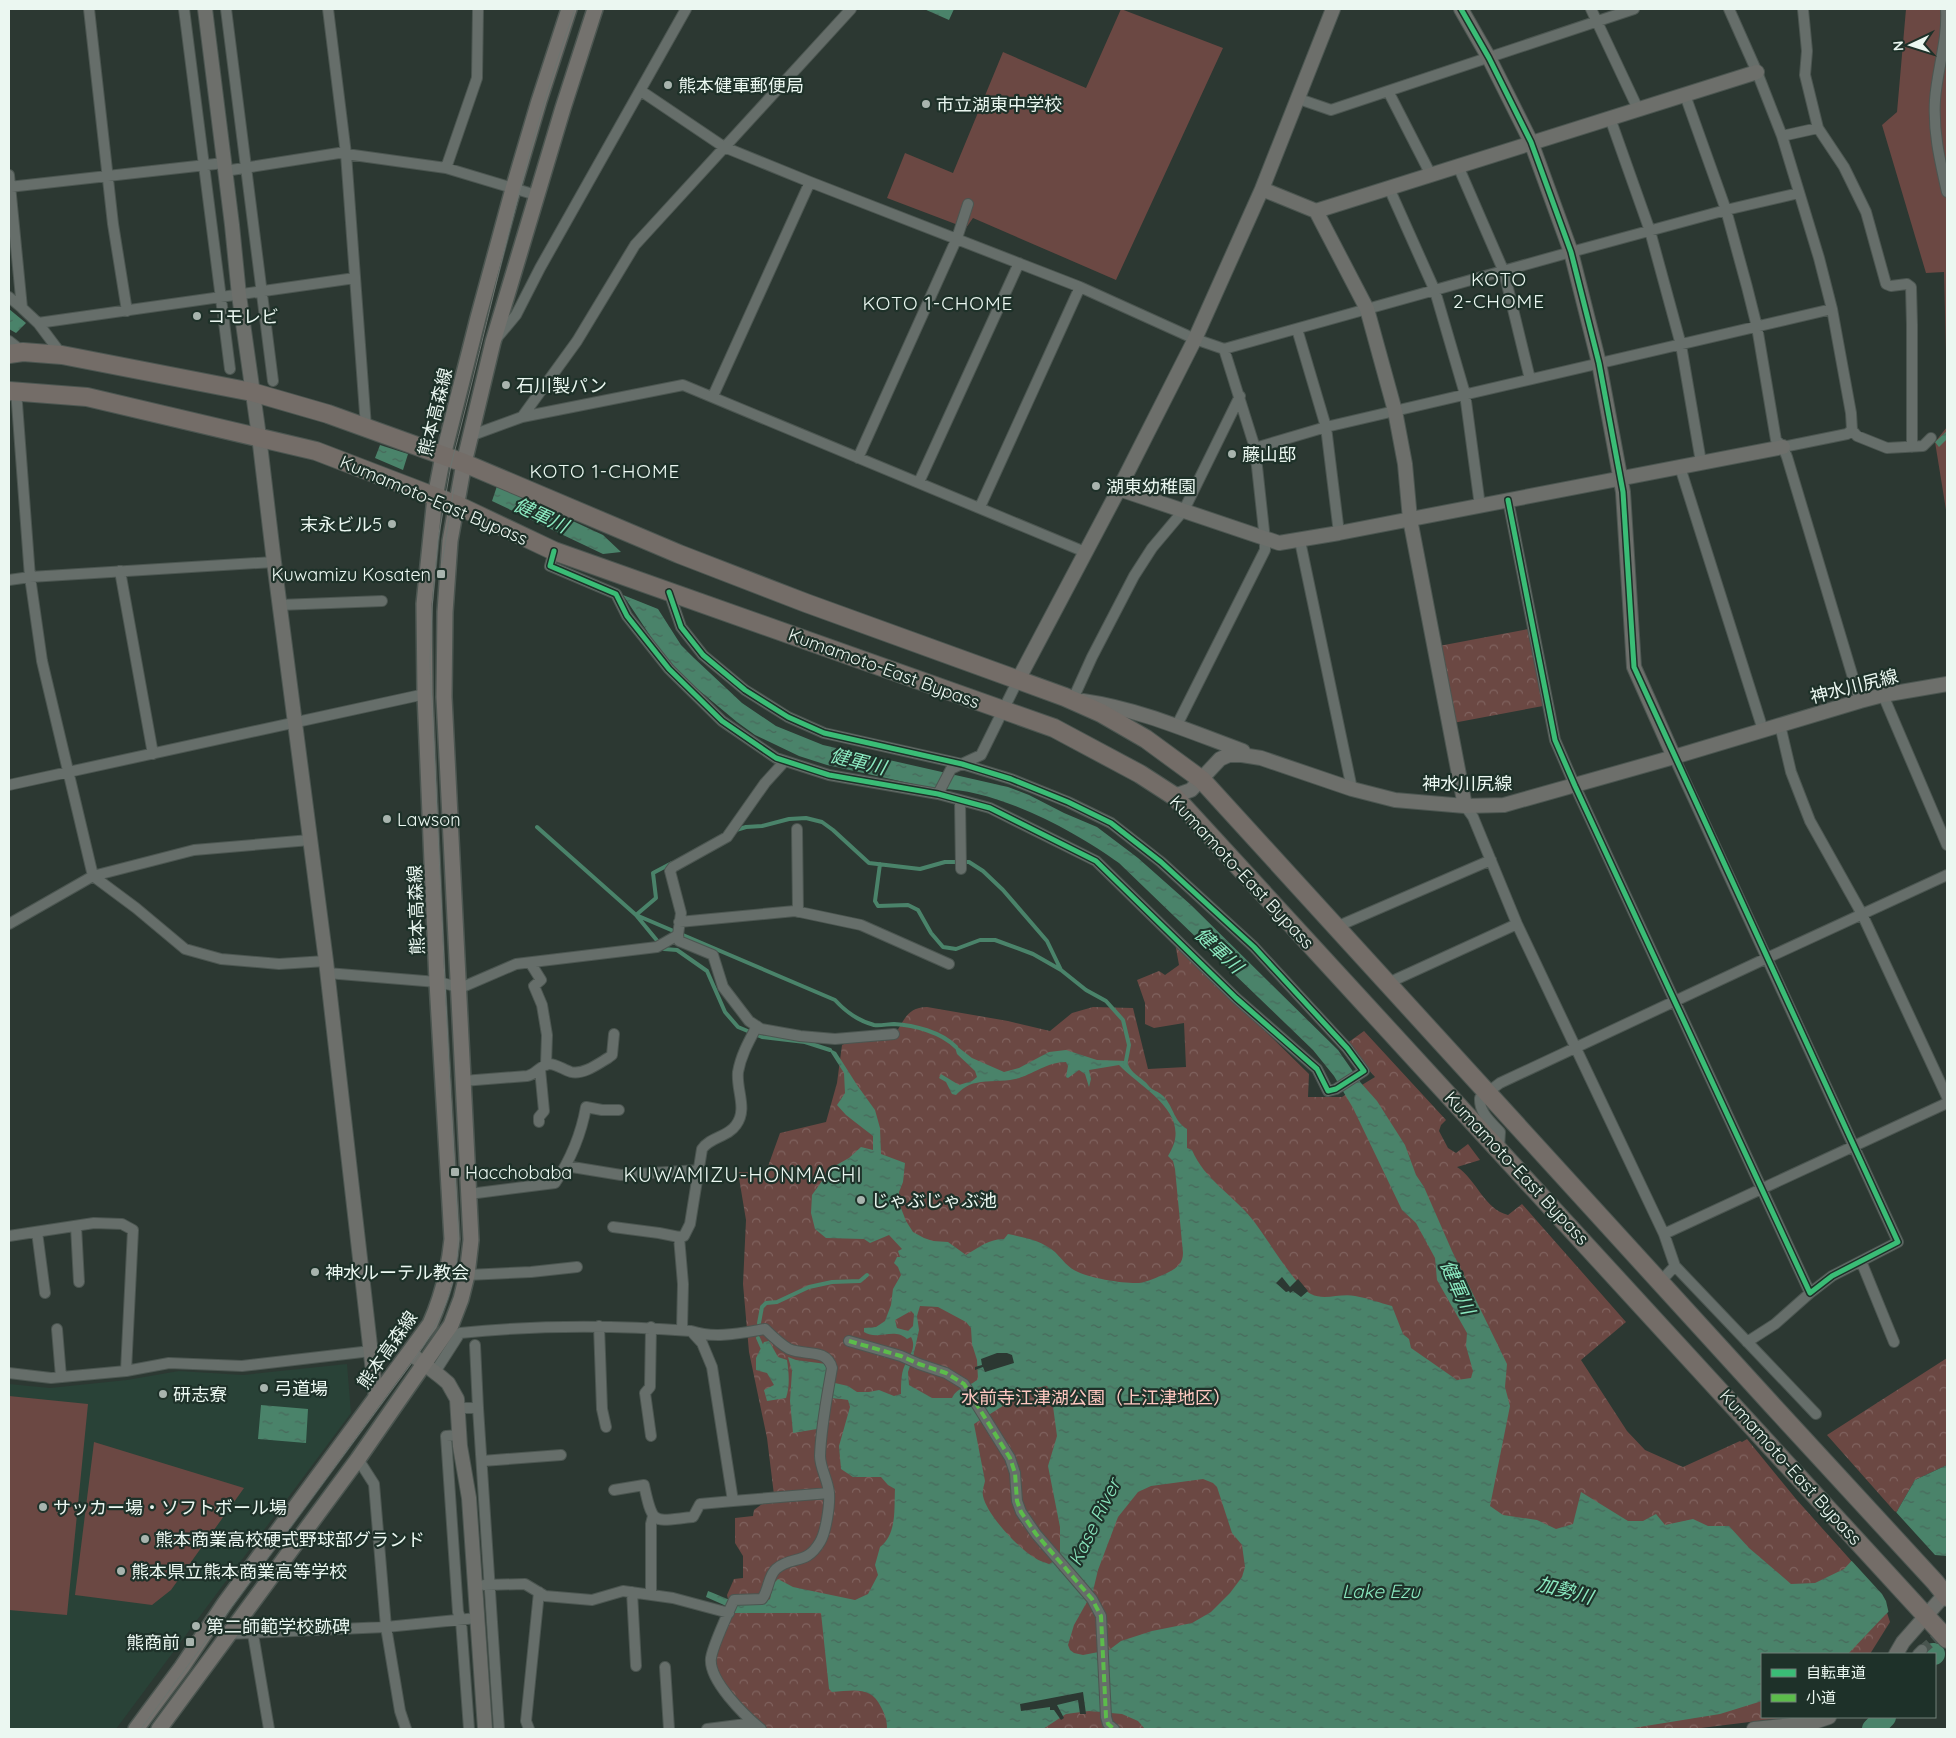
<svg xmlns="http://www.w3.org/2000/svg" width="1956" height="1738" viewBox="0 0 1956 1738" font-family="Quicksand,'Noto Sans JP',sans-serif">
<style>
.built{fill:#294237}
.park{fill:url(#park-crowns)}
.garden{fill:#6b4843}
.water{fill:url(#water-ripples);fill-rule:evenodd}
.pier{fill:#2c3832}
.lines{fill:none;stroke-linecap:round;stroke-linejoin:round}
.stream{stroke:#4a836a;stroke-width:4}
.river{stroke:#4a836a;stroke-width:22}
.street-tunnel{stroke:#49554f;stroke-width:10;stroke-dasharray:10 5;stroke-linecap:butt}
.street-casing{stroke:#4c5651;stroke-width:12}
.secondary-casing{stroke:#4c5651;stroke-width:16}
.primary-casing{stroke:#4c5651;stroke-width:18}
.highway-casing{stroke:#4c5651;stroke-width:20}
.street{stroke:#666e6a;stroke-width:10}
.secondary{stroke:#6d6f6b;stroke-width:14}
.primary{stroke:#74726e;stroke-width:15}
.highway{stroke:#746d68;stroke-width:18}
.tram{stroke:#6c7470;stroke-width:1}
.quiet{stroke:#5cbc4b;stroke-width:4;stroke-dasharray:8 4;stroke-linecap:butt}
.cycleway-casing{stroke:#1e3129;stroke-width:8}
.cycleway{stroke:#3abd76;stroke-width:5}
.poi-dot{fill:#a8b4ae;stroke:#1e3129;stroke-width:2}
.labels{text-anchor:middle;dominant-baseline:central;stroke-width:4.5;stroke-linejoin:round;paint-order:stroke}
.poi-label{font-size:18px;fill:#ebf7f1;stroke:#1e3129;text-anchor:start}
.street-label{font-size:18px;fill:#ebf7f1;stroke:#1e3129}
.park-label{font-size:18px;fill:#fec7c0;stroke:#1e3129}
.neighbourhood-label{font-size:19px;letter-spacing:1px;fill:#ebf7f1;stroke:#1e3129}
.water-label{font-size:19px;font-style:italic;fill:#8be9c0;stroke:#1e3129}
.quarter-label{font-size:20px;letter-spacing:1px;fill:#ebf7f1;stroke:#1e3129}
</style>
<defs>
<pattern id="park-crowns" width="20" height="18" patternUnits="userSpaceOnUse" patternTransform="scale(1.25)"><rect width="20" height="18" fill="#6b4843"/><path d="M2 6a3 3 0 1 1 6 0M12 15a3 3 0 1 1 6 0" fill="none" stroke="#80635f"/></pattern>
<pattern id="water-ripples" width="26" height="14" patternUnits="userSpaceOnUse" patternTransform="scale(1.25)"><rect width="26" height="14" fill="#4a836a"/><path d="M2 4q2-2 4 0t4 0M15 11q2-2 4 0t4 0" fill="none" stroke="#48695b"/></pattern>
</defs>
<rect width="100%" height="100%" fill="#2c3832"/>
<path class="built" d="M347,1364L351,1413L116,1729H9V1384L50,1388L127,1380L179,1371L243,1375Z"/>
<path class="park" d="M1528,629L1543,706L1453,723L1439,646Z
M1175,943L1309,1074L1308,1097H1342L1375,1077L1346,1044L1364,1031L1446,1120L1441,1125L1439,1131L1448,1148L1456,1153L1468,1144L1480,1160L1457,1167C1477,1180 1484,1209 1508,1215L1522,1204L1626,1322L1581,1360L1627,1431L1645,1450L1683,1467L1740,1441L1742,1442L1747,1439L1796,1499L1881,1594L1890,1622L1870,1654H1762V1717H1791L1693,1729H768L741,1705L718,1676L714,1657L731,1613L727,1595L734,1579L743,1578V1556L735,1543V1518L753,1516L754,1510L774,1495L767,1438L749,1352L743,1284L746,1220L738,1172H766L780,1133L826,1122L837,1083L842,1045L848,1042L890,1040C905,1024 903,1008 927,1007L1008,1021L1050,1031L1072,1013L1093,1007L1133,1008L1148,1069L1186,1067L1184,1023L1154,1028L1145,1024V1003L1137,980L1159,971L1165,975L1179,965Z
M1947,1358V1465L1915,1480L1896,1513L1827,1435Z"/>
<path class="garden" d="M1121,9L1223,48L1116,280L973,218L966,228L887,198L905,153L953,173L1003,52L1086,88Z
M1906,9H1947V393L1944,272L1926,273L1882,125L1897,112Z
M1947,427V516L1935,442Z
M9,1396L88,1404L67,1615L9,1610Z
M94,1442L244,1488L171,1590L152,1605L75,1595Z"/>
<path class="water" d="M924,9H954L949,20Z
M9,309L26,323L16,333L9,329Z
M1947,431V439L1939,447L1935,442Z
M380,445L408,454L403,470L375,458Z
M497,486L603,535L621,552L603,554L492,501Z
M623,595L658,609L681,645L694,658L742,703L776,726L823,745L1008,787L1029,795L1064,813L1097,827L1138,858L1191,905L1338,1050L1361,1083L1377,1101L1405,1145L1416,1175L1424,1187L1452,1251L1507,1364L1505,1387L1510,1406L1490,1506L1503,1515L1537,1520L1556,1529L1573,1524L1581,1492L1628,1521H1643L1656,1514L1665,1525L1693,1519L1708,1526H1729L1749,1548L1791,1584L1815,1583L1844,1569L1896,1513L1915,1480L1947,1465V1557L1885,1615L1848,1654H1762V1701L1720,1714L1627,1729H1145L1138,1721L1122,1714L1089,1711L1066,1714L1043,1729H887C887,1720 885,1715 881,1707C871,1685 852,1691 832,1692L829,1689L821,1613H735L724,1605L706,1597L708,1591C727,1598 751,1613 770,1599L773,1584L778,1579L793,1587L855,1600L868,1594L878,1575L875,1565L880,1547C897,1534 894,1509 895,1489L888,1485L881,1477H853L841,1469L839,1446L850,1407L848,1400C839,1398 832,1399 823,1396L817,1429L793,1433L790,1401L792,1371L788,1357L796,1360L826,1364L827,1370L826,1381L848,1386L857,1392H869L879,1390L894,1396L901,1394C901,1387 901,1377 903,1370C906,1359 918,1349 911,1337L907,1339C894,1327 878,1341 864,1332V1328L876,1327L885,1321L891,1305L893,1289L901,1275L898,1267L894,1263L897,1257H900L898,1251L902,1249L889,1235L870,1243L864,1239L826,1238L815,1229L811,1213L812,1195L822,1181L833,1167L849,1158L861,1147L873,1150V1136L846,1115L837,1105L845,1093L844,1073L828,1048L836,1052L857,1085L875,1110L880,1128L881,1154L905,1163L903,1182L899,1192V1203L906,1221L913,1232L924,1238L933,1241L948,1242L966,1255C979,1247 989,1239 1004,1239L1008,1234C1026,1238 1041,1240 1055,1252C1062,1259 1068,1268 1078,1272C1089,1278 1126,1284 1139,1283C1148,1282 1157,1277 1165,1274C1175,1269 1183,1265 1183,1253L1175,1169L1173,1161L1168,1156C1195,1114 1143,1090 1119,1065L1089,1070L1091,1079L1089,1087L1085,1074L1079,1070L1068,1078L1066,1077L1068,1066L1066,1062C1046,1062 1033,1075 1015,1079C1002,1082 989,1080 976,1083C968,1084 962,1089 956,1095L952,1094L946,1082L939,1078L941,1074L959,1085L972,1081L977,1077L975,1071L957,1054L954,1044L972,1058L1004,1072L1019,1068L1049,1052L1066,1050L1097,1060L1127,1061C1130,1072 1136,1074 1144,1081C1147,1083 1149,1087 1152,1089C1157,1092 1161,1093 1165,1098C1174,1109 1174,1121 1187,1129V1148L1192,1150C1204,1179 1233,1195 1252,1219C1266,1236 1294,1285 1311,1294C1324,1301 1340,1293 1355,1296C1368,1298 1380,1303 1392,1306L1403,1334L1409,1339L1411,1348L1457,1380L1471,1378L1473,1371L1466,1346L1467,1333L1437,1280L1435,1258L1416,1223L1402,1210L1353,1108L1334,1076L1313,1050L1119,863C1074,830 993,787 936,789L827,765L799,756L755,735L737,722L683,677L665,658ZM920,1306L938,1307L966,1322L971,1328L972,1344L977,1360L978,1379C970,1387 958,1386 952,1398H932L909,1385L908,1372L913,1357L919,1330L917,1316ZM911,1311L914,1314L913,1326L908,1331L897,1328L895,1320ZM1047,1386L1052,1399L1057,1436L1048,1466L1060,1527V1558L1049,1564C1045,1562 1039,1561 1035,1558C1018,1548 987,1515 983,1496C982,1490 984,1486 985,1481L974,1424L1030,1389ZM1203,1479L1213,1483L1217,1487L1232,1533L1242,1545L1245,1567L1242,1577L1230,1593L1211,1612L1192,1623L1152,1631L1121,1641L1109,1650L1083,1655L1074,1653L1070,1650L1068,1645L1074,1625L1093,1591L1098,1570L1118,1517L1138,1492L1151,1486Z
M769,1341L778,1357L787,1360C789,1373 790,1386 786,1398L767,1401L764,1390L774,1385L767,1373L756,1370V1358L764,1342Z
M261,1405L308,1409L306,1443L258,1439Z"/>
<path class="pier" d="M1282,1277L1290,1287L1298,1279L1308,1291L1301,1297L1293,1291L1290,1293L1289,1291L1286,1292L1276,1283Z
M997,1353H1007L1012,1355L1014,1363L985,1372L983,1367L975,1370V1367L982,1365L981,1359Z
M1895,1511L1935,1555L1947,1556V1560L1889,1614L1886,1601L1882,1594L1850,1559Z
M1083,1692L1086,1714H1080L1078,1700L1057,1705L1064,1718L1061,1720L1054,1710H1050V1707L1021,1711L1020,1704Z"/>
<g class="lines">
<path class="stream" d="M537,827L636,915L664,949L677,950L707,971L725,1012L738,1027L762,1037L805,1042L830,1050
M736,830L746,827L762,826L789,819L806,818L822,822L833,830L869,863L920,869L945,862H969L983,871L1003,890L1047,941L1061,970L1086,990L1106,1001L1123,1020L1129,1045L1125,1066
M880,864L875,901L878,906L908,905L918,910L931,933L943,947L956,949L980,940H995L1033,954L1061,970
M636,915L835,1000C845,1011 859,1021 874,1025C880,1026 888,1024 894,1024C914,1025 941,1032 956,1047
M636,915L656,898L653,873L672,863
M759,1323L762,1307L766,1303L777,1302L809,1287L832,1282L860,1281L867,1275
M758,1338L762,1347"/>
<path class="river" d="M1933,1654H1934
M1873,1729L1885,1717"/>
<path class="street-tunnel" d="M1922,1650L1945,1630"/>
<defs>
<path id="street" d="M89,9L113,224L127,311
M184,9L230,369
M226,9L273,381
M328,9L346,154L366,427
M1591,9L1638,109
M1729,9L1757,72L1782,136L1819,258L1832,309L1851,413L1852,430L1847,434L1783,447
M1803,9L1807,51L1805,75L1818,128L1844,167L1866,212L1886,284L1891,286L1907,284L1911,287L1912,325V447
M1946,9C1948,40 1937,70 1935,100C1933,132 1940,161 1947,192
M641,91L724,147L810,182L1080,287L1195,339L1224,349L1571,252L1726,210L1799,193
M1388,91L1431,175
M1685,95L1726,210L1747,287L1757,327L1776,440L1783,447L1787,457L1860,701
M1299,99L1331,110L1634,9
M1610,118L1650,231L1681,345L1701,462
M1782,136L1818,128
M1458,166L1504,272L1530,379
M446,168L477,78L478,9
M225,171L339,153L446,168L536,195
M9,175L22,308L38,323L62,355
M9,187L224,163
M1389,188L1435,291L1465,394L1480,506
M9,297L22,308
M38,323L355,278
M1297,329L1326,427L1339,533
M496,339L516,315L540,268L686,9
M9,341L23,352
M16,390L30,577L42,661L93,876L136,908L185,949L221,959L279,964L326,961
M713,396L810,182
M522,417L577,341L635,245L851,9
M1852,430L1857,436L1887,448L1923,446L1931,438
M470,436L522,417L683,385L1085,552
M1255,448L1326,427L1832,309
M858,458L957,238L968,204
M1680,467L1763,730
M919,482L1019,263
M1508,500L1555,740L1575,786L1810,1293L1832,1276L1898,1242L1674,757
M980,507L1080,287
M1300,541L1352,789
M554,551L550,566L616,594L627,616L669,669L722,721L776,758L829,775L938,794L990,808L1096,861L1236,998L1317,1069L1328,1091L1336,1089L1364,1071L1347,1048L1254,947L1161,862L1111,823L1068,802L1011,779L962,764L824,733L788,717L745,690L703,655L681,627L669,592
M120,571L153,754
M9,580L30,577L274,562
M279,605L382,601
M1883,695L1947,845
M1073,699L1092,657L1134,576L1152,548L1184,510L1240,396
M1780,725L1791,772L1810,821L1862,914L1947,1097
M1176,727L1265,550V540L1255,448L1224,349
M9,785L425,694
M938,794L951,769L981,755L1018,680
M960,800L961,869
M1465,806L1473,817L1517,924L1664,1234L1947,1103
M797,829L798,912
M679,922L795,911L861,925L949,964
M9,924L93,876L194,850L310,840
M1336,927L1491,860
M678,935L679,941L713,955L723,987L749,1021L761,1029L800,1036L835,1039L894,1034
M531,964L541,980L534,986L542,1005L547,1035L546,1065
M327,973L437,982L451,985L458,989L516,964L657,947L678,935L681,913L670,871L673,867L727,837L765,783L785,761
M1388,983L1517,924
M463,1081L527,1076C535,1075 540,1066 548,1064C555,1063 564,1070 571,1072C583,1075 598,1064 608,1058L612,1055L614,1034
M539,1122V1117L544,1111L540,1069
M1499,1148L1500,1132C1491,1122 1479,1113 1480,1098L1500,1083L1767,958L1947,875
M566,1166L621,1175L699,1170
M469,1194L555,1183C571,1159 581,1135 586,1107L602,1110H619
M76,1226L79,1282
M613,1227L659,1233L679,1237L684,1236L690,1224L702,1149C710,1137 728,1137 736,1125C748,1109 736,1090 738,1072C741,1055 749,1041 757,1026
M37,1232L45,1293
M1664,1234L1675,1266L1816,1414
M9,1236L94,1223L122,1224L133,1230L126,1371
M679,1237L683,1284L682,1330
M1861,1261L1894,1342
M467,1275L531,1272L577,1267
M1660,1282L1675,1266
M599,1326L602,1409L606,1427
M57,1329L61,1377
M691,1331C715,1339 741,1333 765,1329C772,1336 780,1344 789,1349C805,1356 827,1348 832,1368C827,1397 821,1426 820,1456C820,1468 828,1480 829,1493C830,1505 826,1532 820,1542C806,1566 792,1555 776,1569C768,1576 769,1590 762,1599L734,1600C728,1613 713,1645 711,1658C708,1680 745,1716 761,1729
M849,1341L901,1356L919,1364L946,1373L964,1384L1010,1458L1015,1473L1017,1501L1021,1512L1036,1534L1092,1599L1101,1616L1106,1717L1108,1724L1114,1729
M1747,1342L1775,1324L1810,1293
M475,1345L478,1408
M435,1372L460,1333C537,1325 614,1325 691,1331L702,1343L712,1367L733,1501L829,1493
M9,1373L51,1378L126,1371L169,1363L242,1366L371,1351
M458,1408H478L499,1729
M459,1435L446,1436L458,1612L461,1620L469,1729
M651,1436L645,1393L650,1387L651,1327
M358,1459L374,1484L386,1627L400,1711L406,1729
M482,1461L561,1455
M614,1490L644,1485C653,1527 653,1521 693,1517L700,1504L733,1501
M484,1585L525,1584L545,1596L592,1600L623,1591L673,1598L729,1613
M632,1592L636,1666
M651,1595V1524L653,1516
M228,1634L386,1627L477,1618
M253,1634L269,1729
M1918,1654L1922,1650
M665,1667L669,1729
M529,1729L526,1721L539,1592
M707,1729L754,1723"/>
<path id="secondary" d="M205,9L232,225L239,295L259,436L274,562L326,961L376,1398
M1461,9L1489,58L1531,142L1571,252L1599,363L1623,492L1634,667L1674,757
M1262,189L1316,211L1367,309L1395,411L1405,464L1410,519L1465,806
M1316,211L1757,72
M1119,489L1279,543L1339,533L1783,447
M1018,680L1119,489L1195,339L1262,189L1333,9
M1083,701C1139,709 1191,732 1243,751
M1174,796L1191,790L1220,759L1229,755H1242L1261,758L1352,789L1395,800L1465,806L1504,805L1674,757L1860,701L1883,695L1947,684
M410,1353L441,1377L448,1383L457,1399L460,1446L469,1498L485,1729
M1896,1654L1903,1642L1947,1592
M1754,1729L1811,1723L1829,1717"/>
<path id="primary" d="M136,1729L182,1667L225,1603L430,1324C442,1297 449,1270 452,1239L437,982L425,694L424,604L435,497L443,456L478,318L513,189L539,101L569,9
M159,1729L358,1459L451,1325L461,1299L467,1275L471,1240L444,697L445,612L450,541L464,463L493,342L563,108L595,9"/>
<path id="highway" d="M9,354L23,352L62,355L252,392L328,414L464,463L679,554L806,603L1065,697L1101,713L1146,739L1202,780L1773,1406L1935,1582L1947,1597
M9,391L87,397L316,451L457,505L554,551L1054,728L1140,774L1174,796L1947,1639"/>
</defs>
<use href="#street" class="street-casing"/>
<use href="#secondary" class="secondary-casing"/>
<use href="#primary" class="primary-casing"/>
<use href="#highway" class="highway-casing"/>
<use href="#street" class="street"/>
<use href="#secondary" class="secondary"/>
<use href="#primary" class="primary"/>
<use href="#highway" class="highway"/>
<path class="tram" d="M442,563L454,487
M141,1729L416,1357C445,1315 460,1279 458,1227L451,1108L430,663L432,608L438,540L451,465C491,313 522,157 575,9"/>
<path class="quiet" d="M849,1341L901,1356L919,1364L946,1373L964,1384L1010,1458L1015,1473L1017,1501L1021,1512L1036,1534L1092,1599L1101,1616L1106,1717L1108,1724L1114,1729"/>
<defs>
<path id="cycleway" d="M1461,9L1489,58L1531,142L1571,252L1599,363L1623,492L1634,667L1898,1242L1832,1276L1810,1293L1575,786L1555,740L1508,500
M554,551L550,566L616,594L627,616L669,669L722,721L776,758L829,775L938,794L990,808L1096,861L1236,998L1317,1069L1328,1091L1336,1089L1364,1071L1347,1048L1254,947L1161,862L1111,823L1068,802L1011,779L962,764L824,733L788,717L745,690L703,655L681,627L669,592"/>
</defs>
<use href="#cycleway" class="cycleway-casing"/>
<use href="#cycleway" class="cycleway"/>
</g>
<g class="poi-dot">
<circle cx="668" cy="85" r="5"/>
<circle cx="926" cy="104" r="5"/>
<circle cx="197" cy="316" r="5"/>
<circle cx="506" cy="385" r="5"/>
<circle cx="1232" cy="454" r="5"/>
<circle cx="1096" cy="486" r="5"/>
<circle cx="392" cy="524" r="5"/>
<rect x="436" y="569" width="10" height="10" rx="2.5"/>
<circle cx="387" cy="819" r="5"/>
<rect x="450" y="1167" width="10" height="10" rx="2.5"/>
<circle cx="861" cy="1200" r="5"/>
<circle cx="315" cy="1272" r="5"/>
<circle cx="264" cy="1388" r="5"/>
<circle cx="163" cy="1394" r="5"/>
<circle cx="43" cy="1507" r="5"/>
<circle cx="145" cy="1539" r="5"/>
<circle cx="121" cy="1571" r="5"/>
<circle cx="196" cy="1626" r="5"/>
<rect x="185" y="1637" width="10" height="10" rx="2.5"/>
</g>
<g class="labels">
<g class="poi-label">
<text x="678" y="85">熊本健軍郵便局</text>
<text x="936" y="104">市立湖東中学校</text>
<text x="207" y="316">コモレビ</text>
<text x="516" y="385">石川製パン</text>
<text x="1242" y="454">藤山邸</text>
<text x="1106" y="486">湖東幼稚園</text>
<text x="382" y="524" text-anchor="end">末永ビル5</text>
<text x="431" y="574" text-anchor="end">Kuwamizu Kosaten</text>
<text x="397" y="819">Lawson</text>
<text x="465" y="1172">Hacchobaba</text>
<text x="871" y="1200">じゃぶじゃぶ池</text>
<text x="325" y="1272">神水ルーテル教会</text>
<text x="274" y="1388">弓道場</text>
<text x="173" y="1394">研志寮</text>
<text x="53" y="1507">サッカー場・ソフトボール場</text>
<text x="155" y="1539">熊本商業高校硬式野球部グランド</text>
<text x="131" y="1571">熊本県立熊本商業高等学校</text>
<text x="206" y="1626">第二師範学校跡碑</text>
<text x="180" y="1642" text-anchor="end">熊商前</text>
</g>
<g class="street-label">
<text transform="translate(435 412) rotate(-76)">熊本高森線</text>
<text transform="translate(434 500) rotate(23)">Kumamoto-East Bypass</text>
<text transform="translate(884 668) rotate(20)">Kumamoto-East Bypass</text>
<text transform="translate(1854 686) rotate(-14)">神水川尻線</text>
<text x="1467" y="783">神水川尻線</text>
<text transform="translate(1242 872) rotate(47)">Kumamoto-East Bypass</text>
<text transform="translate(416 910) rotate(-92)">熊本高森線</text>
<text transform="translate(1517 1168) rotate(47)">Kumamoto-East Bypass</text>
<text transform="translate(387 1350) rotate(-55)">熊本高森線</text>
<text transform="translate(1791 1467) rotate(48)">Kumamoto-East Bypass</text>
</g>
<g class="park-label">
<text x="1096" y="1397">水前寺江津湖公園（上江津地区）</text>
</g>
<g class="neighbourhood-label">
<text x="1499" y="279">KOTO<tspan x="1499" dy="22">2-CHOME</tspan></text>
<text x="938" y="303">KOTO 1-CHOME</text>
<text x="605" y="471">KOTO 1-CHOME</text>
</g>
<g class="water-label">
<text transform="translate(541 515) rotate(25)">健軍川</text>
<text transform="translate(858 761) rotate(14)">健軍川</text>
<text transform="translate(1219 950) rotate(43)">健軍川</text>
<text transform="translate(1458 1287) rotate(66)">健軍川</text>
<text transform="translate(1094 1522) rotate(-64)">Kase River</text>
<text transform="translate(1565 1590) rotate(15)">加勢川</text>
<text x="1381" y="1591">Lake Ezu</text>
</g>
<g class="quarter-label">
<text x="743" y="1174">KUWAMIZU-HONMACHI</text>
</g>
</g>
<rect width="1956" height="1738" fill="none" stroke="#ebf7f1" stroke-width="20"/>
<rect x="1761" y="1653" width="175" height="65" fill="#1e3129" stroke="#708079"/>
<rect x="1771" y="1669" width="25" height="8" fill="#3abd76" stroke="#708079"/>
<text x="1806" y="1678" font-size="15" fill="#ebf7f1">自転車道</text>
<rect x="1771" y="1694" width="25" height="8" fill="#5cbc4b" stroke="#708079"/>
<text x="1806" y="1703" font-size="15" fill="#ebf7f1">小道</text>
<g transform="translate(1911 45) rotate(266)" stroke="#1e3129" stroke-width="4" paint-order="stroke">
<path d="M0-4L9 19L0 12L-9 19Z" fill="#ebf7f1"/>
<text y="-8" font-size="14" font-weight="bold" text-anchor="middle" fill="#ebf7f1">N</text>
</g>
</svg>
